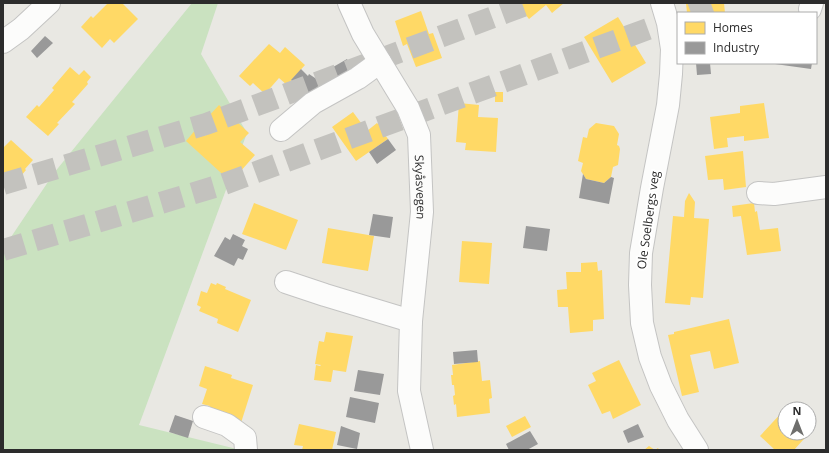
<svg xmlns="http://www.w3.org/2000/svg" width="829" height="453" viewBox="0 0 829 453" font-family="'Open Sans',sans-serif">
<style>
.green{fill:#cae2c0}
.homes{fill:#ffd966}
.industry{fill:#999}
.lines{fill:none;stroke-linecap:round;stroke-linejoin:round}
.highway-tunnel{stroke:#c3c2be;stroke-width:22;stroke-dasharray:22 11;stroke-linecap:butt}
.minor-casing{stroke:#c4c4c3;stroke-width:24}
.minor{stroke:#fcfcfb;stroke-width:22}
.labels{text-anchor:middle;dominant-baseline:central;stroke-width:4;stroke-linejoin:round;paint-order:stroke}
.street-label{font-size:12px;fill:#2c2c2c;stroke:#fff}
</style>
<rect width="100%" height="100%" fill="#e9e8e3"/>
<path class="green" d="M192,3H218L201,54L247,133L139,425L241,450H3V249L54,173Z"/>
<path class="homes" d="M108,3H122L138,19L114,43L110,39L102,48L81,27L91,16L93,18Z
M516,3H564L552,13L546,5L529,19Z
M686,3H724L725,13H687Z
M421,11L429,34L433,33L442,58L416,67L407,44L403,46L395,21Z
M618,17L646,63L612,83L584,37Z
M269,44L280,53L285,47L305,65L287,85L279,78L265,94L253,83L250,86L239,76Z
M70,67L79,75L84,70L91,77L87,82L88,84L72,102L75,104L57,123L59,124L48,136L26,117L37,105L39,107L54,90L52,88Z
M495,92H503V102H495Z
M459,103L479,105L478,117L498,118L496,152L465,150L466,143L456,142Z
M764,103L769,138L744,141V136L727,138L728,147L714,149L710,117L740,113V106Z
M219,105L249,133L240,142L255,155L231,182L186,141L197,128L205,136L215,125L207,118Z
M353,112L367,131L377,123L378,124L380,123L385,129L382,131L388,139L356,161L332,127Z
M596,123L614,126L619,134L617,145L619,146L620,149L618,165L613,167L611,177L604,183L586,179L581,171L583,163L578,161L583,137L587,138L589,129Z
M11,140L33,160L25,169L26,170L16,182L14,180L6,189L3,185V148Z
M743,151L746,187L724,190L723,179L708,180L705,156Z
M689,193L695,202L694,218L709,219L703,298L691,297L690,305L665,303L673,216L684,217L685,201Z
M254,203L298,220L286,250L242,234Z
M754,203L755,212L757,211L760,230L778,228L781,251L747,255L741,216L733,217L732,206Z
M328,228L374,236L368,271L322,263Z
M462,241L492,243L489,284L459,282Z
M597,262L598,271L602,270L604,319L593,320V331L570,333L568,307H558L557,290L567,289L566,272H581V263Z
M211,283L216,285L217,283L226,287L225,289L251,300L238,332L217,323L218,319L199,311L201,307L197,305L201,291L207,293Z
M729,319L739,363L714,369L710,351L690,355L699,392L682,396L668,335L674,334V332Z
M326,332L353,336L346,372L333,370L331,382L314,380L316,365L320,366L321,365L315,364L319,341L324,342Z
M619,360L641,405L613,419L610,411L602,414L588,385L596,381L592,373Z
M480,361L482,381L490,380L492,398L489,399L490,413L457,417L456,404L454,405L453,396L455,395L454,385H452L451,375H453L452,365Z
M205,366L232,375L231,378L253,385L240,426L207,415L210,406L202,404L207,389L199,386Z
M785,409V433H809V427L812,430L794,450H775L760,436Z
M525,416L531,427L512,437L506,426Z
M299,424L336,432L332,450H302L303,446L294,445Z
M649,446L655,450L658,448L659,450H644Z"/>
<path class="industry" d="M45,36L53,43L37,58L31,51Z
M347,59L355,73L336,83L328,70Z
M696,63H710L711,74L697,75Z
M775,63H812L811,69L775,64Z
M301,69L308,76L309,74L321,82L307,102L295,94L299,89L291,80Z
M388,139L396,150L377,164L369,152Z
M583,174L586,179L604,183L611,177L614,178L609,204L579,198Z
M373,214L393,217L390,238L369,235Z
M526,226L550,229L547,251L523,248Z
M233,234L245,240L242,246L248,249L243,260L238,258L234,266L214,256L225,237L230,240Z
M477,350L478,362L454,364L453,352Z
M358,370L384,374L380,395L354,391Z
M350,397L379,403L375,423L346,417Z
M175,415L193,421L188,438L169,432Z
M638,424L644,437L628,443L623,431Z
M341,426L360,433L357,449L337,445Z
M530,431L538,444L527,450H509L506,444Z"/>
<g class="lines">
<path class="highway-tunnel" d="M691,13L718,3
M3,184L206,124L531,3
M3,250L221,185L678,18"/>
<defs>
<g id="minor">
<path id="s1" d="M349,3L363,34L408,108L419,135L422,212L411,321L409,391L422,450"/>
<path d="M662,3L668,23L672,49L671,74L668,105L652,188L641,253L640,285L642,323L650,357L661,386L678,420L697,450"/>
<path d="M810,9L812,3"/>
<path d="M3,42L21,29L49,3"/>
<path d="M281,130L313,103L358,78L380,62"/>
<path d="M758,193L774,194L826,187"/>
<path d="M286,282L325,295L411,321"/>
<path d="M204,417L227,425L245,438L246,450"/>
</g>
</defs>
<use href="#minor" class="minor-casing"/>
<use href="#minor" class="minor"/>
</g>
<g class="labels">
<g class="street-label">
<text stroke="none"><textPath href="#s1" startOffset="202">Skyåsvegen</textPath></text>
<text transform="translate(648 220) rotate(-82)">Ole Soelbergs veg</text>
</g>
</g>
<rect width="829" height="453" fill="none" stroke="#2c2c2c" stroke-width="8"/>
<rect x="677" y="12" width="140" height="52" fill="#ffffff" stroke="#ababab"/>
<rect x="685" y="22" width="20" height="12" fill="#ffd966" stroke="#ababab"/>
<text x="713" y="32" font-size="12" fill="#2c2c2c">Homes</text>
<rect x="685" y="42" width="20" height="12" fill="#999999" stroke="#ababab"/>
<text x="713" y="52" font-size="12" fill="#2c2c2c">Industry</text>
<g transform="translate(797 421)"><circle r="19" fill="#ffffff" stroke="#ababab"/>
<path d="M0-3L7 15L0 10L-7 15Z" fill="#6e6e6c"/>
<text y="-6" font-size="11" font-weight="bold" text-anchor="middle" fill="#2c2c2c">N</text>
</g>
</svg>
